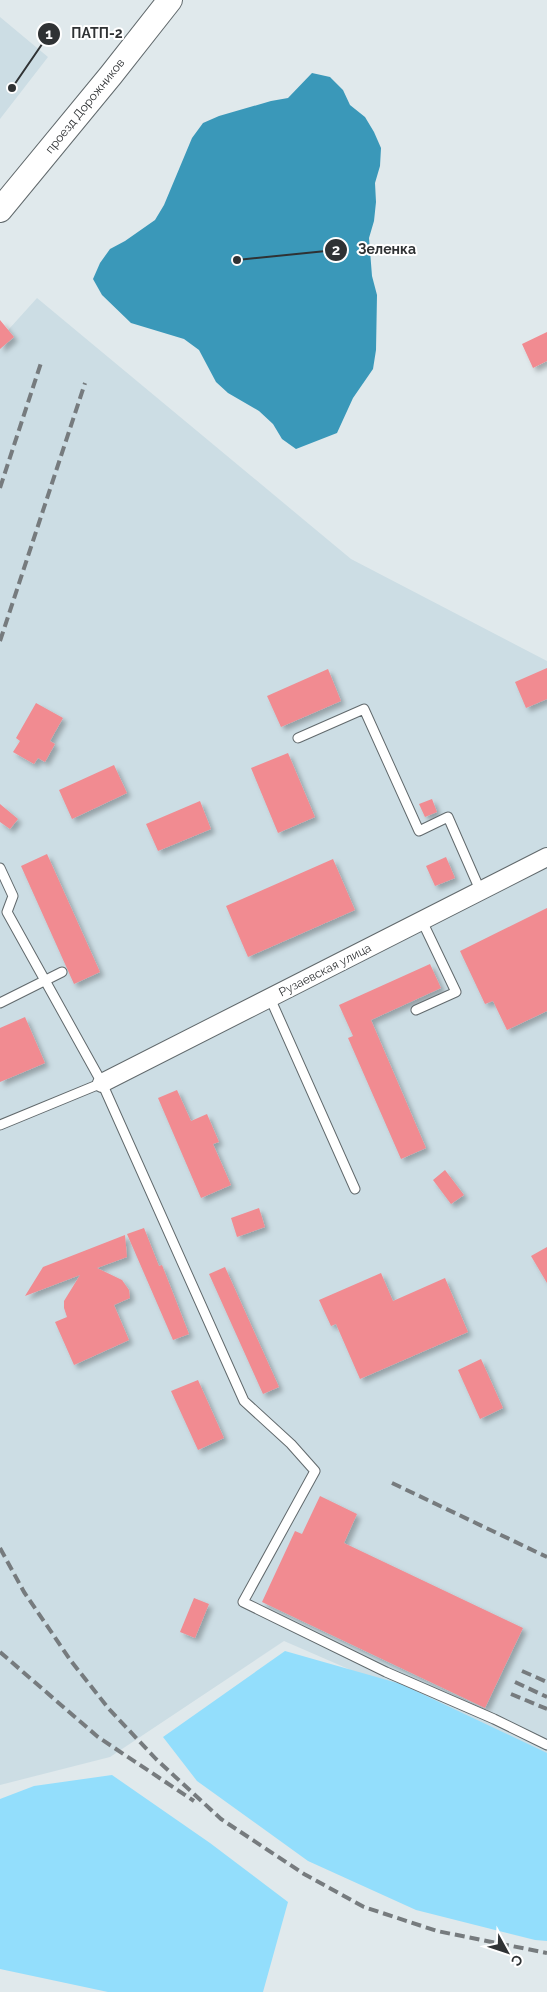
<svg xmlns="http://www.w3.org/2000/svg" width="547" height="1992" viewBox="0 0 547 1992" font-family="Raleway,sans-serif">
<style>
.built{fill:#ccdde4}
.green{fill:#93defc}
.water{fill:#3a98b9}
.building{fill:#f18b91;filter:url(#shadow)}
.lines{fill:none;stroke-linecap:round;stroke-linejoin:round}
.lane-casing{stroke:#61696c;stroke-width:11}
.street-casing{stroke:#61696c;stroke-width:20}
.secondary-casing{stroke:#61696c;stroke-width:26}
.lane{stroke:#fff;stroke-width:9}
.street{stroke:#fff;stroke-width:18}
.secondary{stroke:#fff;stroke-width:24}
.rail{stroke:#767b7e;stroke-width:4;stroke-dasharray:10 5;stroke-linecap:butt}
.labels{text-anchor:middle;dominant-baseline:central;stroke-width:4;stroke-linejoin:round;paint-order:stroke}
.street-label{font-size:12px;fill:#2f3234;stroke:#fff}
.leader{fill:none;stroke:#2f3234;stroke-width:2}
.callout-dot{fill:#2f3234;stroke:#fff;stroke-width:2}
.mark-label{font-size:15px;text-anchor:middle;font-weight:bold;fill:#fff}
.callout-label{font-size:14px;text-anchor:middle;font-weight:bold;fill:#2f3234;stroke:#fff;stroke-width:4;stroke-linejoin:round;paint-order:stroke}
</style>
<defs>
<filter id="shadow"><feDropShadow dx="4" dy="4" stdDeviation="2.5" flood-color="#0004"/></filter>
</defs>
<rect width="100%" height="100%" fill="#e0e9ec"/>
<path class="built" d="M0,17L48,57L0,119Z
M37,298L351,559L547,661V1755L284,1641L110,1757L0,1785V339Z"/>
<path class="green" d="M285,1651L401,1684L547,1753V1941L535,1940L416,1910L308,1861L197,1781L163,1737Z
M112,1775L210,1843L288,1902L263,1992H108L0,1969V1799L34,1786Z"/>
<path class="water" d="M312,73L330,77L343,90L350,105L365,117L374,132L381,148L380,166L375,183L376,202L374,221L369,238L372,276L377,295L376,350L373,369L353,398L337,433L296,449L282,439L273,424L259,411L228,393L216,382L199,350L184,339L131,323L102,295L93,279L100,263L110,249L125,241L155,220L164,205L192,138L203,123L219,116L271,101L288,98Z"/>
<path class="building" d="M0,320L14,337L0,349Z
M547,332V361L533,368L522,344Z
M547,668V699L526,708L515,682Z
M328,669L341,701L281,727L267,696Z
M36,703L63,718L50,741L55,744L45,762L38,758L34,764L13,752L20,741L16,738Z
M288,753L315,817L278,833L251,768Z
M114,765L127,793L72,819L59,790Z
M432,799L437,812L425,817L419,804Z
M200,801L211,829L158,851L146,824Z
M0,804L18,819L10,829L0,822Z
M47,854L100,972L74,984L21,866Z
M446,857L455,878L435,886L426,866Z
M333,859L355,910L248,957L226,906Z
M547,908V1011L507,1030L493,1001L485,1004L460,951Z
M430,964L441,988L371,1020L426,1148L401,1159L348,1038L353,1036L339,1005Z
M25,1017L45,1063L0,1082V1028Z
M177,1090L191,1121L207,1114L219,1142L213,1144L231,1185L201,1198L158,1098Z
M445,1170L464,1195L451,1204L433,1180Z
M259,1208L265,1227L237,1237L231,1218Z
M144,1228L159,1266L162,1265L189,1334L173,1340L127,1234Z
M125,1235L127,1257L97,1268L122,1280L129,1290L130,1298L114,1305L129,1340L74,1365L55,1322L67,1317L64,1308V1301L80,1275L25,1296L43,1267Z
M547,1247V1283L531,1256Z
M225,1267L279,1387L263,1394L209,1274Z
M381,1273L393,1301L445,1278L468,1332L360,1379L336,1324L331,1326L319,1300Z
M481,1359L503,1408L480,1419L458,1370Z
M198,1380L224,1438L198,1450L171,1391Z
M320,1496L357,1514L344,1543L523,1628L485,1708L262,1602L295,1531L302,1534Z
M194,1598L209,1604L195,1638L180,1632Z"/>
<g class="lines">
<defs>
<path id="lane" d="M298,738L364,709L419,831L448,817L480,890
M0,868L13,896L7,912L102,1083L244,1401L291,1444L315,1471L243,1602L386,1672L494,1719L547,1745
M270,998L355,1189
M0,1003L62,972
M416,1010L456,992L422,921
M0,1125L102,1083"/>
<path id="street" d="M102,1083L547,857"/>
<path id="secondary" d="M0,210L111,75L170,0"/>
</defs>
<use href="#lane" class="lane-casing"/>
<use href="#street" class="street-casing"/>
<use href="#secondary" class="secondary-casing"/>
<use href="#lane" class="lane"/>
<use href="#street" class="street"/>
<use href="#secondary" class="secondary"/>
<path class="rail" d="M0,488L41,363
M0,641L85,383
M392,1483L547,1557
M0,1548L24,1592L71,1661L109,1709L156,1759L221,1819L304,1874L364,1907L437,1931L547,1953
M0,1652L98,1737L194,1801
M522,1671L547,1682
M515,1682L547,1697
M511,1694L547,1709"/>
</g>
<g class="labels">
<g class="street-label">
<text transform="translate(85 106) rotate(-51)">проезд Дорожников</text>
<text transform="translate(325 970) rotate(-27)">Рузаевская улица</text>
</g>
</g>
<path class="leader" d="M12 88L49 34M237 260L336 250"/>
<g class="callout-dot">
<circle cx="12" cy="88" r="5"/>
<circle cx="237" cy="260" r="5"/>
<circle cx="49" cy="34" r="12"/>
<circle cx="336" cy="250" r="12"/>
</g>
<g class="mark-label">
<text x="49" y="39">1</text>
<text x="336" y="255">2</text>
</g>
<g class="callout-label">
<text x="97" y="38">ПАТП-2</text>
<text x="387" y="254">Зеленка</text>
</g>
<g transform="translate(507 1952) rotate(130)" stroke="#ffffff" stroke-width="4" paint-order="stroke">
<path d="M0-4L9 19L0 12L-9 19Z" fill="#2f3234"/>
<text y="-8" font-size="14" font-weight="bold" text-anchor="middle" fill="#2f3234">С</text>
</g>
</svg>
